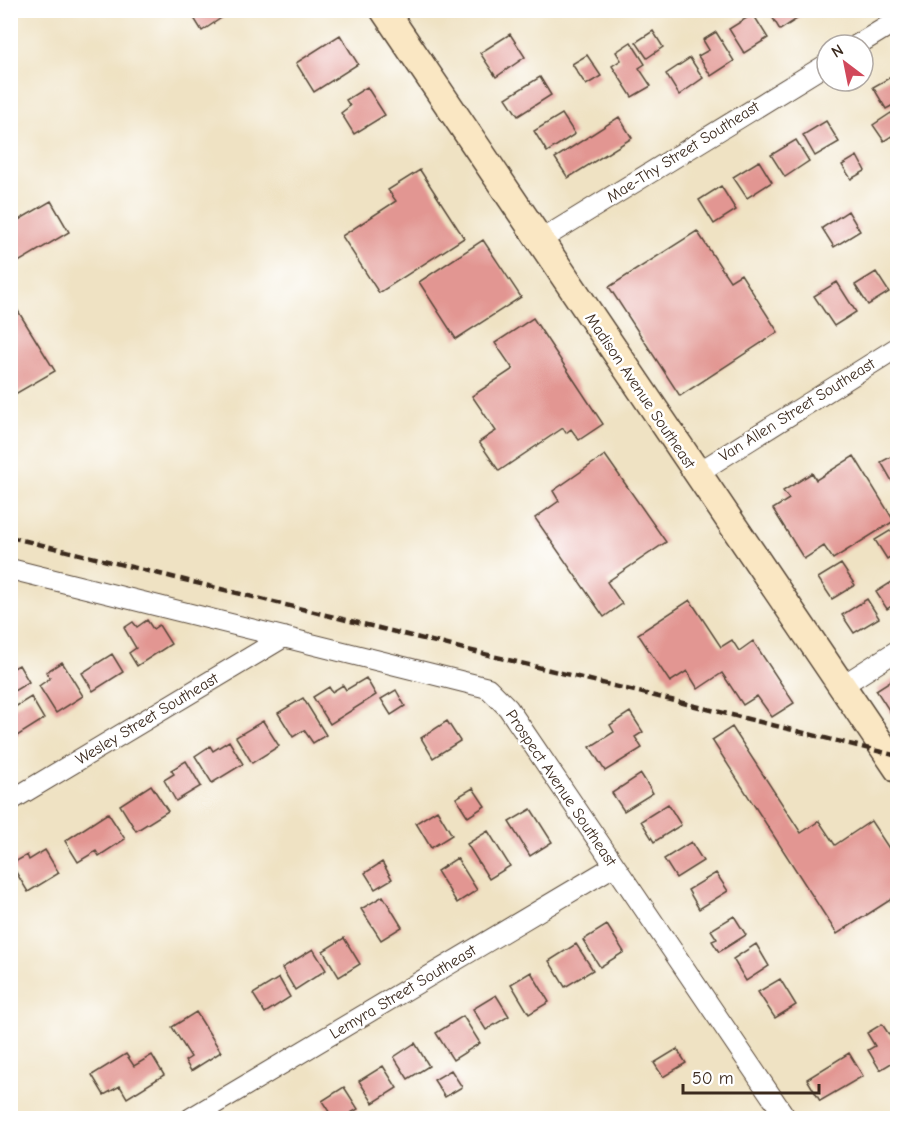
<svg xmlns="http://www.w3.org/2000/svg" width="908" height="1129" viewBox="0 0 908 1129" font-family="'Comic Neue',sans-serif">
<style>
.building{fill:#e29692}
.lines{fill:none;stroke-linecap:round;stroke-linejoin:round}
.street-casing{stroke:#564637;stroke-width:22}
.secondary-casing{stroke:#564637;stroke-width:30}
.street{stroke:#fff;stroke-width:20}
.secondary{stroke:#fae7c3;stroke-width:27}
.rail{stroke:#3b2a1e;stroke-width:4.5;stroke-dasharray:9 4.5;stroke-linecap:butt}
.labels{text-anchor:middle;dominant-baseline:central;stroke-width:5;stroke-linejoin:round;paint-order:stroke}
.street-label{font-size:16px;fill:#3b2a1e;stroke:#fff}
</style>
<rect width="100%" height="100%" fill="#fff"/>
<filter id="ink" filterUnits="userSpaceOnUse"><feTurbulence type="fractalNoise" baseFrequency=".0167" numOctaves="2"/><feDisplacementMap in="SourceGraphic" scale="12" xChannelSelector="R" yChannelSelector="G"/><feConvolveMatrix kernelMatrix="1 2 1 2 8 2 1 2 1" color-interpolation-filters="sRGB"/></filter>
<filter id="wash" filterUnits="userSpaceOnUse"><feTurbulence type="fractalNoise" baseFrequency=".008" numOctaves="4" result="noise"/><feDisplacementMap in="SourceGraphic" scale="24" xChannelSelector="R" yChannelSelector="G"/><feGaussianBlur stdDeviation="1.35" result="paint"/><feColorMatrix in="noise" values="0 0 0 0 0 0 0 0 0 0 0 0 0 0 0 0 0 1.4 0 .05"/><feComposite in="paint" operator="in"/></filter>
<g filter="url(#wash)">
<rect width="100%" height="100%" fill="#efe2c3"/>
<g id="blocks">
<path class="building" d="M189,10H233L202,31Z
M768,10H796L800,17L780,30Z
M753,14L768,38L744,53L729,29Z
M653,31L663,47L647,58L636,42Z
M716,32L734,61L711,76L698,56L709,50L703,40Z
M510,34L525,57L496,77L480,53Z
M340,35L358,64L314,92L296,63Z
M631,42L645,64L639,68L651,86L632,97L612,66L621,60L616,52Z
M587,55L601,76L586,85L572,64Z
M690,58L703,78L679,95L666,74Z
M898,73V108L895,104L886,109L873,87Z
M540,77L551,95L518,116L506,98Z
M367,87L385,115L354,134L341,113L350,106L346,100Z
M891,113L898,122V132L884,141L873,125Z
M562,114L575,134L547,152L534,131Z
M619,117L632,138L568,178L555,158Z
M826,121L839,142L815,156L803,135Z
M796,140L809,161L785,177L771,155Z
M857,156L865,171L851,179L842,165Z
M759,161L772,182L747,198L733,177Z
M420,170L464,238L379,293L342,236L396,201L388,190Z
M721,186L736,210L714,224L699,200Z
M51,201L69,232L10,267V225Z
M848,211L860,231L834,247L822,228Z
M697,231L730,281L741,274L778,332L680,396L609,287Z
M483,240L521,297L456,339L419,282Z
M876,272L889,292L868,305L855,285Z
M837,282L856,312L834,326L814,296Z
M10,298L55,371L10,397Z
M533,318L603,424L579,440L571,429L566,433L563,428L499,471L479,442L496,431L472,396L513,369L495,343Z
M898,453V478L892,481L881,462Z
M605,455L666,542L607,582L622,604L604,617L535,518L559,501L553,491Z
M854,456L894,521L833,559L824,546L804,559L773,509L789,499L783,491L812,473L816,480Z
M898,526V552L887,559L875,540Z
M841,564L855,585L832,599L818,578Z
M898,578V602L887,609L876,592Z
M867,599L879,618L854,633L842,615Z
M690,600L721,647L732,640L739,651L753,641L794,703L772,717L757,696L743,705L722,673L698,689L687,671L670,682L638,634Z
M147,620L153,629L159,625L171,644L137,666L129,653L136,648L124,628L133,622L137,627Z
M112,654L123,672L93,691L82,673Z
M62,662L83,696L56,713L39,686L50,678L46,672Z
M19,665L29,682L14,691L10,686V670Z
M898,676V724L876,690Z
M366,678L376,695L330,724L313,697L329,687L332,692L343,685L346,690Z
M396,690L405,706L391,715L381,699Z
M31,697L44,719L17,736L10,726V710Z
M303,698L326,735L313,743L304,730L293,737L278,713Z
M630,712L643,732L635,737L642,748L605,771L590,747L614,732L610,725Z
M263,721L279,746L252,763L236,737Z
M447,721L460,741L433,758L421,738Z
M732,727L801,833L819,821L835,845L871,821L898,862V895L837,934L712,740Z
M229,741L243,764L212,783L195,756L210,746L213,751Z
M186,761L201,786L176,801L164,780L174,774L171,770Z
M641,774L653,793L624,811L612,793Z
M151,785L168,811L136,831L120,805Z
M473,788L485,806L468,817L456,798Z
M668,804L681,825L654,842L641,821Z
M531,809L552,842L530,856L509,822Z
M437,810L452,835L431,848L416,823Z
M108,813L125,839L99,856L96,851L78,862L65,841Z
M488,831L510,866L489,879L467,844Z
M691,842L703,861L676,878L664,859Z
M45,850L59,873L28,892L11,864L27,855L29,860Z
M457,858L477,890L457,903L437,871Z
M382,862L392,879L375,889L365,873Z
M716,873L728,891L699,909L688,890Z
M383,896L402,927L381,940L361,909Z
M734,916L746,935L719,952L712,941L717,939L711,930Z
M607,925L624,952L600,967L583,940Z
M344,938L360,964L339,977L323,951Z
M576,944L593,970L565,987L549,961Z
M756,944L769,966L746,981L733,959Z
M313,949L326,970L295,990L282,968Z
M531,972L549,1002L529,1014L511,984Z
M279,978L290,997L265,1013L253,994Z
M780,979L796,1005L775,1018L758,992Z
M496,995L509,1016L486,1030L473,1009Z
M196,1012L221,1052L191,1071L185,1061L191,1057L172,1027Z
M463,1016L480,1043L453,1060L436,1033Z
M882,1024L898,1048V1059L880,1070L868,1050L875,1046L867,1033Z
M415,1043L429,1066L408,1079L394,1057Z
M677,1049L686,1063L663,1077L654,1063Z
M849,1053L863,1076L820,1101L807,1079Z
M126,1054L134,1066L152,1055L164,1075L127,1098L120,1086L104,1095L92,1075Z
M383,1066L397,1088L373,1103L359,1081Z
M451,1070L462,1087L445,1097L434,1080Z
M344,1087L358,1109L342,1118H333L322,1101Z
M722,1111L727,1118H710Z"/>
</g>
</g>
<g filter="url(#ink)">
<use href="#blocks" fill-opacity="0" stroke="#564637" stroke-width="1.5"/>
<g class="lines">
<defs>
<path id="street" d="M857,45L898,20
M539,241L827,64
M696,474L898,347
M10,569L488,688L508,708L786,1118
M840,687L898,650
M10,801L284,637
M191,1118L614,866"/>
<path id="secondary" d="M384,10L898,769"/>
</defs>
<use href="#street" class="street-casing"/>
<use href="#secondary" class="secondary-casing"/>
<use href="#street" class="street"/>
<use href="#secondary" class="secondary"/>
<path class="rail" d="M10,537L898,756"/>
</g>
</g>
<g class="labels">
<g class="street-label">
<text transform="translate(683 152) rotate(-32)">Mae-Thy Street Southeast</text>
<text transform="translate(640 391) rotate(56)">Madison Avenue Southeast</text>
<text transform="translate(797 410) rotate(-32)">Van Allen Street Southeast</text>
<text transform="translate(147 719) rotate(-31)">Wesley Street Southeast</text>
<text transform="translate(561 788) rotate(56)">Prospect Avenue Southeast</text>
<text transform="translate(403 992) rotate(-31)">Lemyra Street Southeast</text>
</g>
</g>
<rect width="908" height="1129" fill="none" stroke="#fff" stroke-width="36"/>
<g transform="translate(845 63) rotate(328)"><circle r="28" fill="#ffffff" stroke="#b1aaa5" stroke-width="1.5"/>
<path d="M0-4.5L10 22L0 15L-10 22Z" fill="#d1495b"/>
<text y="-9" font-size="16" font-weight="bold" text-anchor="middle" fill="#3b2a1e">N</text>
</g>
<path d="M683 1084v9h136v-9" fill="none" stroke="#3b2a1e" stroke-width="3"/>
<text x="692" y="1084" font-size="18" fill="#3b2a1e" stroke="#ffffff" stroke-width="4.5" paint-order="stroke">50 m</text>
</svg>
